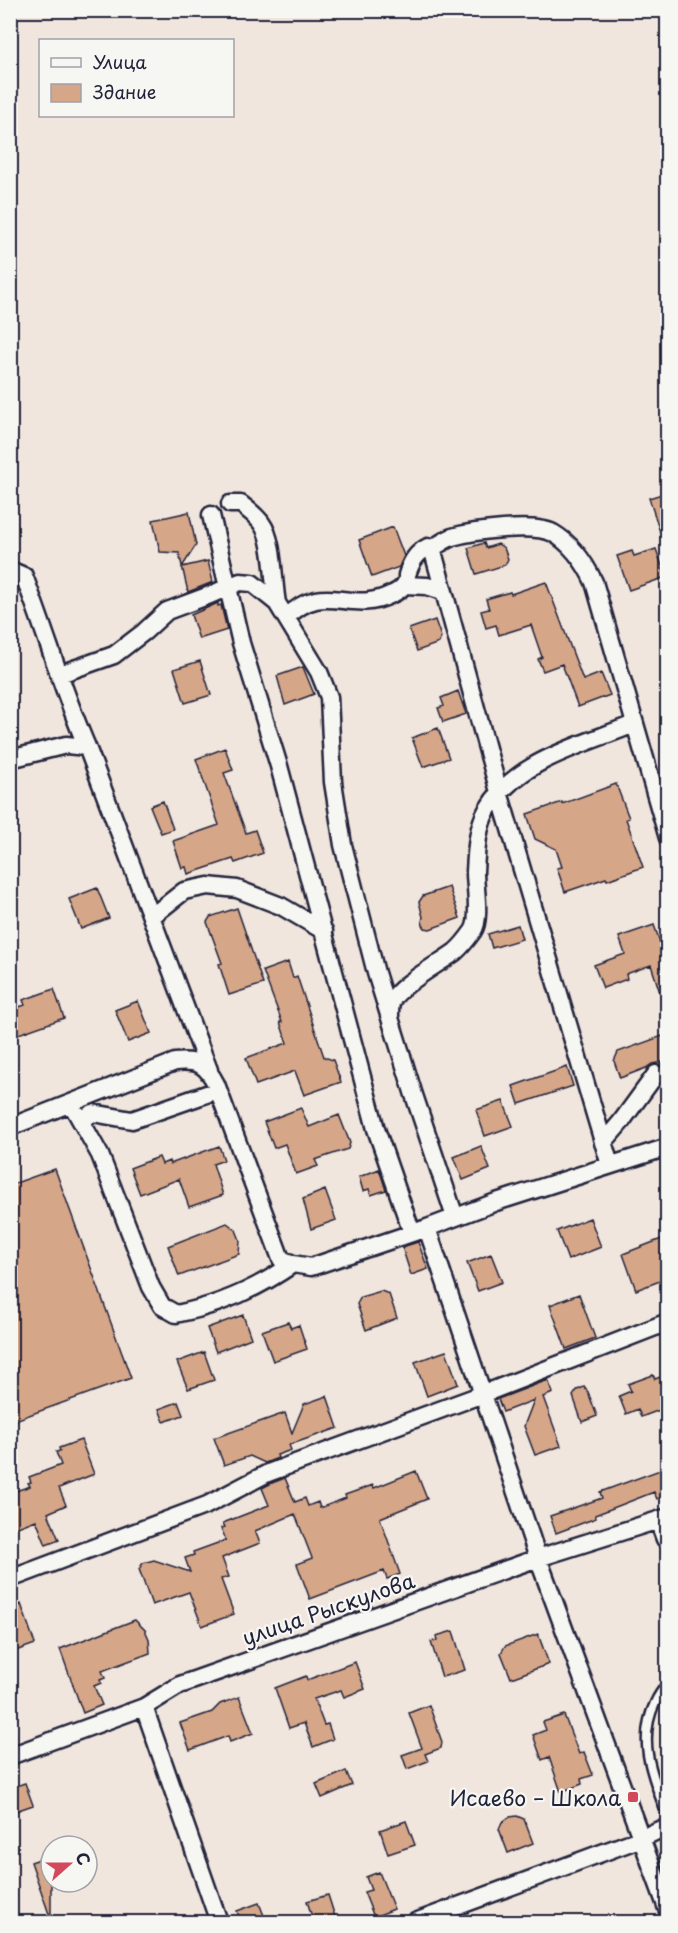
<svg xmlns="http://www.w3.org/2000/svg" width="678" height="1933" viewBox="0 0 678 1933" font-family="'Playpen Sans',sans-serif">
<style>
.building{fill:#d6a688;stroke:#22223b;stroke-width:1.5}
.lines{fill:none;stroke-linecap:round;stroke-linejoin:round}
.lane-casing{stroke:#22223b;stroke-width:13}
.street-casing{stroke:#22223b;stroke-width:21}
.lane{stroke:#f6f6f2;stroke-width:8}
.street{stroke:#f6f6f2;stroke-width:16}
.poi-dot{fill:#d1495b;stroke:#f6f6f2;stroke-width:2}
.labels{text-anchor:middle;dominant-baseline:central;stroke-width:4.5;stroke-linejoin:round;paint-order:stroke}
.street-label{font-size:21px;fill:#22223b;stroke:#f6f6f2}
.poi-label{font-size:21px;fill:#22223b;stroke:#f6f6f2;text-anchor:end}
</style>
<rect width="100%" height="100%" fill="#f0e6dd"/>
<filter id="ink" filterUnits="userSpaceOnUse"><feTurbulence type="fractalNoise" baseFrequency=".0167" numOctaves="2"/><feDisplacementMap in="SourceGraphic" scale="12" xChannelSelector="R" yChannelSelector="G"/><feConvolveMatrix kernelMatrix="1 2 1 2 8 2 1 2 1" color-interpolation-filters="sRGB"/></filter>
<g filter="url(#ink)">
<path class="building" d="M668,492V546L665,547L649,498Z
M189,512L196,545L182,567L208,561L213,582L188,592L179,553L160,552L153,520Z
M393,527L404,556L399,567L372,577L359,540Z
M484,543L486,548L498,544L504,548L508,559L505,565L476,574L468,548Z
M656,549L666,577L629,590L617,556L632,551L634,556Z
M546,582L583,680L601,673L610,695L578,707L562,664L543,671L538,659L542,657L531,625L499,635L496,625L486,628L481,611L489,609L486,599L510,592L511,594Z
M218,603V606L221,605L227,630L199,639L191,615Z
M435,620L441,637L439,643L417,651L409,629Z
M200,661L211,695L185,703L174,669Z
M303,667L314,694L285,705L277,676Z
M458,691L466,714L443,722L438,708L444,706L441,698Z
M438,728L449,758L423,767L412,738Z
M225,748L233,770L224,773L246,833L255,830L263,853L235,863L233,859L188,874L186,867L182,868L173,841L219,825L196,759Z
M616,784L629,818L626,819L643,867L607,880L606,878L565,892L557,868L562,867L556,849L535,839L527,814L562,802V804Z
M163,801L173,829L161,833L150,806Z
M449,887L460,918L430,929L425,928L423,925L422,921L423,917L419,902L423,896Z
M97,888L109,918L81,929L69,899Z
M237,908L263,984L229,995L219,964L222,963L207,922L210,917Z
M518,925L522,939L492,948L488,934Z
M654,925L668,965V1008H665L651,965L626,974L627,979L603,988L594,965L625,954L619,937Z
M288,962L293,978L297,976L324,1057L333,1060L341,1082L304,1095L295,1071L256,1085L246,1058L287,1043L280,1022H282L263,971Z
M54,989L64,1018L10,1037V1010L25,1005L23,1000Z
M138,1001L151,1033L128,1042L115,1010Z
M668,1034V1061L652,1064L646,1068L620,1078L614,1061L618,1052Z
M567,1067L573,1086L519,1104L513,1086Z
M503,1101L513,1126L485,1136L476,1110Z
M301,1108L309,1127L339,1115L350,1143L348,1149L315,1160L318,1166L296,1174L285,1144L274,1148L264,1122Z
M219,1146L224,1160L213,1164L223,1195L189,1207L179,1179L140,1194L130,1168L159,1157L162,1164L169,1161L170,1164Z
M481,1146L490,1169L463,1180L454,1157Z
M55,1169L131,1378L10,1422V1185Z
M379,1169L386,1190L371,1195L369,1189L363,1191L359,1177Z
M325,1190L336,1220L311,1229L303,1199Z
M590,1218L601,1247L568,1260L557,1231Z
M227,1223L236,1230L240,1240L239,1254L179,1276L168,1246Z
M664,1238L668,1246V1278L636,1290L623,1254Z
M418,1242L428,1269L411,1275L402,1247Z
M491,1254L502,1282L478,1291L467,1263Z
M381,1291L389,1294L397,1318L366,1330L357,1304L361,1297Z
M579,1294L595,1338L566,1349L550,1305Z
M243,1315L251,1338L216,1352L207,1328Z
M288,1322L291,1328L299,1325L307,1349L273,1361L262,1331Z
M446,1351L458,1384L427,1396L415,1362Z
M204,1352L214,1380L188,1389L177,1362Z
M668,1374V1407L641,1417L638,1409L626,1414L619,1396L631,1391L628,1384L653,1375L655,1379Z
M548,1380L553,1393L543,1397L561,1446L535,1455L524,1426L534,1400L503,1412L498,1399Z
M584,1387L588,1392L597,1416L582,1422L573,1396L577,1390Z
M327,1396L338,1428L289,1445L291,1450L277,1455L278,1458L265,1463L250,1456L224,1465L214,1438L285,1413L292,1433L304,1404Z
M178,1402L183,1415L164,1422L159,1409Z
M81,1440L94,1474L59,1488L66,1505L48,1513L59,1540L46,1545L36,1520L10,1530V1493L30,1486L28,1483L31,1482L29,1477L61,1465L56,1452L60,1451L59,1448Z
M668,1467V1495L657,1499L654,1492L595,1515L596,1518L556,1533L550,1516L602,1498L600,1492Z
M416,1471L427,1499L380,1518L400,1574L387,1579L384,1571L310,1599L297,1564L312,1558L295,1514L255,1531L260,1543L222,1558L229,1577L221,1579L234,1614L202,1626L189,1592L152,1605L139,1569L143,1563L154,1560L190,1572L185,1558L194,1555L193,1552L226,1540L221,1528L225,1527L223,1523L269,1505L262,1488L272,1483L285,1478L295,1502L305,1498L308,1506L318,1502L320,1508L346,1498L345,1495L373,1485L374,1488Z
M21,1604L35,1644L10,1653V1608Z
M135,1620L145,1630L149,1639L150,1653L102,1671L105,1678L100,1680L101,1683L94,1686L102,1705L83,1713L60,1649Z
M453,1631L465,1670L442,1677L431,1642L437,1640L436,1636Z
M538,1634L549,1664L511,1678L501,1653L505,1646Z
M355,1662L365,1689L344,1697L341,1690L314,1699L324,1725L328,1724L333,1739L313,1747L304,1723L289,1728L275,1688L306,1676L307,1680Z
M239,1697L253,1733L230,1742L228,1736L190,1750L180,1723L212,1712L220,1704Z
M429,1705L442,1742L441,1748L425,1754L428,1761L407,1769L402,1755L422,1748L409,1713Z
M564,1715L579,1754L584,1752L593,1775L581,1779L582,1784L561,1792L549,1757L542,1760L533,1735L546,1730L543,1722Z
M346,1771L352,1785L322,1798L316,1784Z
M25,1783L33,1805L10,1813V1788Z
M517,1816L524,1819L533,1843L508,1853L499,1829L502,1822L510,1817Z
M406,1821L415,1845L388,1854L380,1830Z
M51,1855V1913L49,1914L31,1862Z
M379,1872L394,1909L374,1917L364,1892L371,1890L366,1877Z
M328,1895L337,1923H314L307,1901Z
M259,1903L267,1923H241L237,1911Z"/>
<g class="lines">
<defs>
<path id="lane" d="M668,1683C663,1689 658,1696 655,1703C636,1743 654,1779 668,1818"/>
<path id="street" d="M230,504H241C248,510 257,516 262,524C274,540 273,582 277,603
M211,515L241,643L279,766L376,1129L412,1233
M432,548L499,792L610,1165
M10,570L24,576C46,633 63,692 87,747L209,1070
M405,585L427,586L443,591
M286,618C324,579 349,615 390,595C395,593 402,589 405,584C407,582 407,578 407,575C411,562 416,553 428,547L432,548C438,545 445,540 452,537C473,531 534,523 553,533C572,544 585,563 594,582L668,838
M60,674L114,655L144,632L167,611L210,595L240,582L252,583L277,603L319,672L329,697L333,782L343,845L376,973L414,1095L455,1217
M10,759L66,745L87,747
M151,917L184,891L208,886L237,889L281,906L324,931
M390,1017C390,1012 390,1007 391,1003C396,987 440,963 455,952C461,947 468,938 473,931C481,919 475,887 475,872C476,853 477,827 487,810C516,760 583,745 634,724
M71,1103L100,1155L151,1287L162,1306L176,1314C218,1306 258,1288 293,1264
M81,1120L93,1113L132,1120L218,1090
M10,1127L175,1062C198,1060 206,1064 216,1084L281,1259L293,1264L311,1267L427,1228L496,1202L668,1147
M603,1143L621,1122L656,1074
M427,1228L538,1558L668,1911
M658,1520L665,1539
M10,1579L207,1505L268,1473L483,1394L668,1322
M144,1707L219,1922
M10,1756L144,1707L180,1685L538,1558L668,1517
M415,1922L642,1838L659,1830"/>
</defs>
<use href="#lane" class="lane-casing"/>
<use href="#street" class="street-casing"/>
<use href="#lane" class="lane"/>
<use href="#street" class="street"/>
</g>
</g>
<rect class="poi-dot" x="627" y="1791" width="12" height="12" rx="3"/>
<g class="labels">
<g class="street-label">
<text transform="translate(328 1608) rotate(-19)">улица Рыскулова</text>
</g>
<g class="poi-label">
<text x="621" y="1797">Исаево – Школа</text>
</g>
</g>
<rect width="678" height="1933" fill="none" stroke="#f6f6f2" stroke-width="36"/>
<rect x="18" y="18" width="642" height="1897" fill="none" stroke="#22223b" stroke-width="2" filter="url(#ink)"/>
<rect x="39" y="39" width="195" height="78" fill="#f6f6f2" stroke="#a1a1a9" stroke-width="1.5"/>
<rect x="51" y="58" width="30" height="9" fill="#f6f6f2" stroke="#a1a1a9" stroke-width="1.5"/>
<text x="93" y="69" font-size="18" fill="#22223b">Улица</text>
<rect x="51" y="84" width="30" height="18" fill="#d6a688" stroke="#a1a1a9" stroke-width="1.5"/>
<text x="93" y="99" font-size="18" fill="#22223b">Здание</text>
<g transform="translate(69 1864) rotate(69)"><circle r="28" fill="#f6f6f2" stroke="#a1a1a9" stroke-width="1.5"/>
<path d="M0-4.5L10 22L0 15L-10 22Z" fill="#d1495b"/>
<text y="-9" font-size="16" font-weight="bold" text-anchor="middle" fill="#22223b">С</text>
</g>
</svg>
